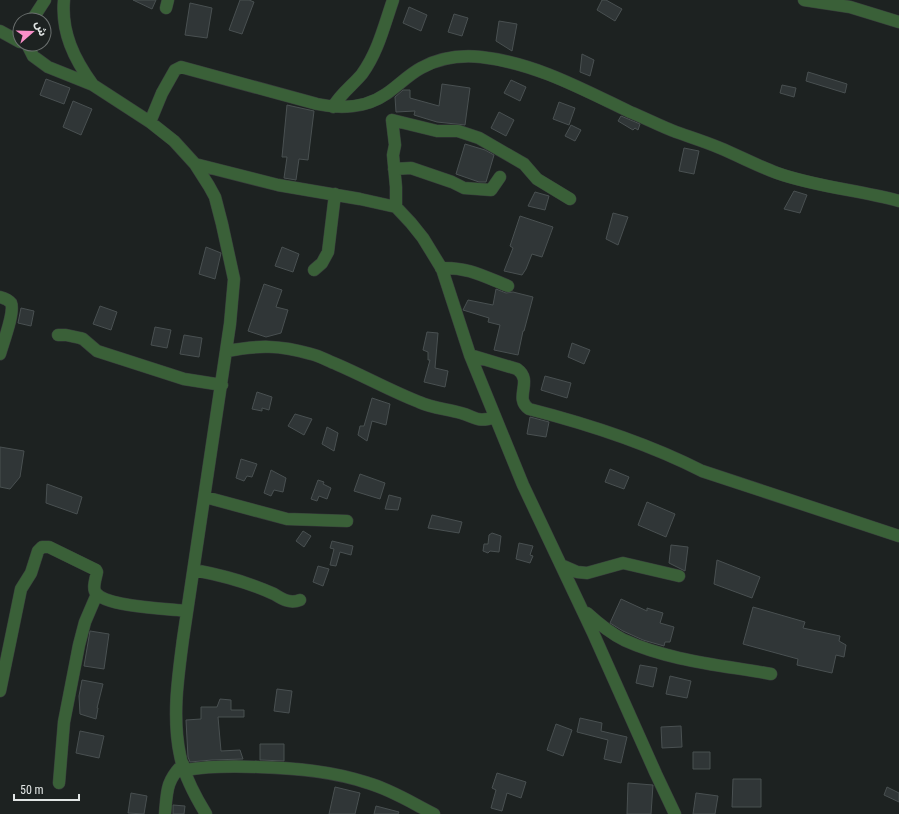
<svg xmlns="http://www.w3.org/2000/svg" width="899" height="814" viewBox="0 0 899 814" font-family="'Roboto Condensed','Noto Sans Arabic',sans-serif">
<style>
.building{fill:#303637;stroke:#495051}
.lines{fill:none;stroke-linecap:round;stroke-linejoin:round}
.minor-casing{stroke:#383d3c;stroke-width:13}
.minor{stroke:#3a6038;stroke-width:12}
</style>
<rect width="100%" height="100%" fill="#1d2221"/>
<path class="building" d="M133,0H156L152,9Z
M240,0H249L254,2L242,34L229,30Z
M602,0H606L622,9L615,21L597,10Z
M190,3L212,8L207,38L185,35Z
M409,7L427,15L421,31L403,23Z
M454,14L468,18L462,36L448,32Z
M499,21L517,24L512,51L496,41Z
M582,54L594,60L590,76L580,72Z
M808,72L847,84L845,93L806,81Z
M46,79L70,88L64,104L40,95Z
M511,80L526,87L520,101L504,93Z
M442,84L470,88L465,125L437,122L414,115L415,111L396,112L395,97L403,90H410V98L439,106Z
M782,85L796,88L794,97L780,93Z
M73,101L92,109L81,135L63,127Z
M559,102L575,108L569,125L553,119Z
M287,105L314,111L308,160L299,159L296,180L284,178L287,157H282Z
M499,112L514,120L506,136L491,128Z
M621,116L640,124L638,130L635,128L633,130L618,121Z
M571,125L581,130L575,141L565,136Z
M465,144L485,150L494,155L486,182H479L456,174Z
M684,148L699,151L694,174L679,171Z
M794,191L807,195L800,213L784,209Z
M535,192L549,196L545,210L528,206Z
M613,213L628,217L618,245L606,239Z
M520,216L553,227L542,257L532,254L526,269L522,275L504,271L513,248L510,246Z
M206,247L221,253L215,279L199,274Z
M282,247L299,254L293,272L275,266Z
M264,284L282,290L276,307L288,310L281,333L266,337L248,331Z
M496,289L506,293L513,292L533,297L524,331H523L518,355L494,350L500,325L488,322L489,318L463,310L468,300L493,305Z
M100,306L117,312L111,330L93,324Z
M21,308L34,311L31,326L18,323Z
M155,327L171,330L167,348L151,345Z
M427,332L438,333L435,368L448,371L445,387L424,382L430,360H428V352L423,350Z
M184,335L202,338L199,357L180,354Z
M572,343L590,350L584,364L568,357Z
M545,376L571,383L567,398L541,390Z
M257,392L272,397L269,410L262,408V411L252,409Z
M372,398L390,404L386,425L372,421L367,441L358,435L360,426H364Z
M295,414L312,419L304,435L288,426Z
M530,417L549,422L546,437L527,434Z
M327,427L338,433L334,451L322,444Z
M0,447L24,451L20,477L10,489L0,487Z
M241,459L257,464L252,477L247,476L244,481L236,478Z
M610,469L629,477L624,489L605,482Z
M271,470L286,478L283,492L274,490L271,496L264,493Z
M360,474L385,483L380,499L354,491Z
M318,480L324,482L323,484L331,488L327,499L319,496L317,501L311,499Z
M47,484L82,497L77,514L46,503Z
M389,495L401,498L398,510L385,509Z
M647,502L675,514L666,537L638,525Z
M432,515L462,522L459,533L428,528Z
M303,531L311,536L304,547L296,541Z
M492,533L501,536L499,552L490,551L488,553L483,551L484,544H488L489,535Z
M332,541L353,546L351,555L340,552L336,566L330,565L334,549L330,548Z
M519,543L533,546L530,555L533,556L530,563L516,559Z
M671,545L688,547L685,571L669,563Z
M717,560L760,577L752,598L714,584Z
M318,566L329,569L323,586L313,582Z
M621,599L647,611V608L663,613L660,623L674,627L670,642H665L664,646L643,640L623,631L610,623Z
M753,607L805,622L803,628L840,636L839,641L846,645L844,657L836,655L832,673L797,665L798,659L743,644Z
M90,631L109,634L104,669L84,666Z
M640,665L657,668L653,687L636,683Z
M670,676L691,681L687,698L666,694Z
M82,680L103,684L97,708H98L96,719L80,714L79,696Z
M277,689L292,691L289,713L274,711Z
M220,699L231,700V710H244V717H218L221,751L240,750L243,759L212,760L190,762L188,757L186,720L201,719V707H217Z
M580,718L602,723L601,731L627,737L621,763L604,759L608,740L577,732Z
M556,724L572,730L563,756L547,750Z
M681,726L682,747L662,748L661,727Z
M80,731L104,736L99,758L76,753Z
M260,744H284V761L260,760Z
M693,752H710V769H693Z
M497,773L526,782L521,798L507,793L502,811L491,808L496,790L492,788Z
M733,779H761V807H732Z
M628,783L653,785L651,814H627Z
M335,787L360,793L355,814H329Z
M887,787L899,793V802L884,795Z
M131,793L147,796L144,814L128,813Z
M696,793L718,796L715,814H693Z
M173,805L185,806L184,814H173Z
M376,806L399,812L398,814H374Z"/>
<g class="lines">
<defs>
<path id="minor" d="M64,0C61,32 74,59 93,85
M804,0L850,7L899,22
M166,8L168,0
M32,20L45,0
M0,31L20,42
M27,44L33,56L48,67L93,85L150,122L174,141L195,164L209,186L215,197L222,224L234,279L230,324L183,639C178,677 172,717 180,755C184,776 195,796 206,814
M333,107C340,94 353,85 362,74C378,52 384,26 393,0
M150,122L162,93L175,70L181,67L317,104C340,109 366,108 386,94C398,86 408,75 421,68C439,58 461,55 481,57C535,63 582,89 630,112C645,118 660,126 676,132C690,137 706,142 720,148C739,156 758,166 777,173C816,187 859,190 899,201
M195,164L278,185L360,199L396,207L411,223L423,238L442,269L470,355L523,485L594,635L656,774L675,814
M394,169L411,168L452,182L464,188L491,190L500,177
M396,207V187L393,155L395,145L392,120L437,131H458L479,138L524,164L537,179L570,199
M441,268C468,267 483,276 508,286
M314,270L322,263L328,252L335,194
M0,297C4,298 8,299 11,303C15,312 3,343 0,354
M58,335H66L80,338L83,339L97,351L184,379L222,385
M227,351C259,345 279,345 311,354C320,356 328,361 336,364C364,376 391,391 419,402C432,408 447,409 461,413C476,417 477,423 495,417
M470,355L517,369C534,381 513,398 529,409C588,424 647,443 702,471L899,536
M205,497L287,519L347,521
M561,565L577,572L587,573L623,563L679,576
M194,570C221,575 248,582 274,594C282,599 290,604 300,600
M587,613C598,623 610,633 624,640C670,661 721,665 771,674
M0,691L21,589L31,573L38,551L42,547H49L96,570L97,572C96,578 92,588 96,593C106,607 170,609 187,611
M185,770C209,766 233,766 258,767C295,768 332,771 368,783C392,790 412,803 434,814
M59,783L64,722L79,645L85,622L97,594
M165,814C167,791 166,781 183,764"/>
</defs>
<use href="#minor" class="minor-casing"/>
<use href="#minor" class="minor"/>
</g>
<g transform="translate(32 32) rotate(70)"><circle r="19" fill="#1d2221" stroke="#6b706f"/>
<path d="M0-3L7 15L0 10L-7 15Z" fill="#f98fc8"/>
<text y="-6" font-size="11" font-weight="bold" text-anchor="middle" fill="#e1e5e4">ش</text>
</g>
<path d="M14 794v6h65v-6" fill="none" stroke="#e1e5e4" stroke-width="2"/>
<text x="20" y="794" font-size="12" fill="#e1e5e4" stroke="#1d2221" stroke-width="3" paint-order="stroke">50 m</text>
</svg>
